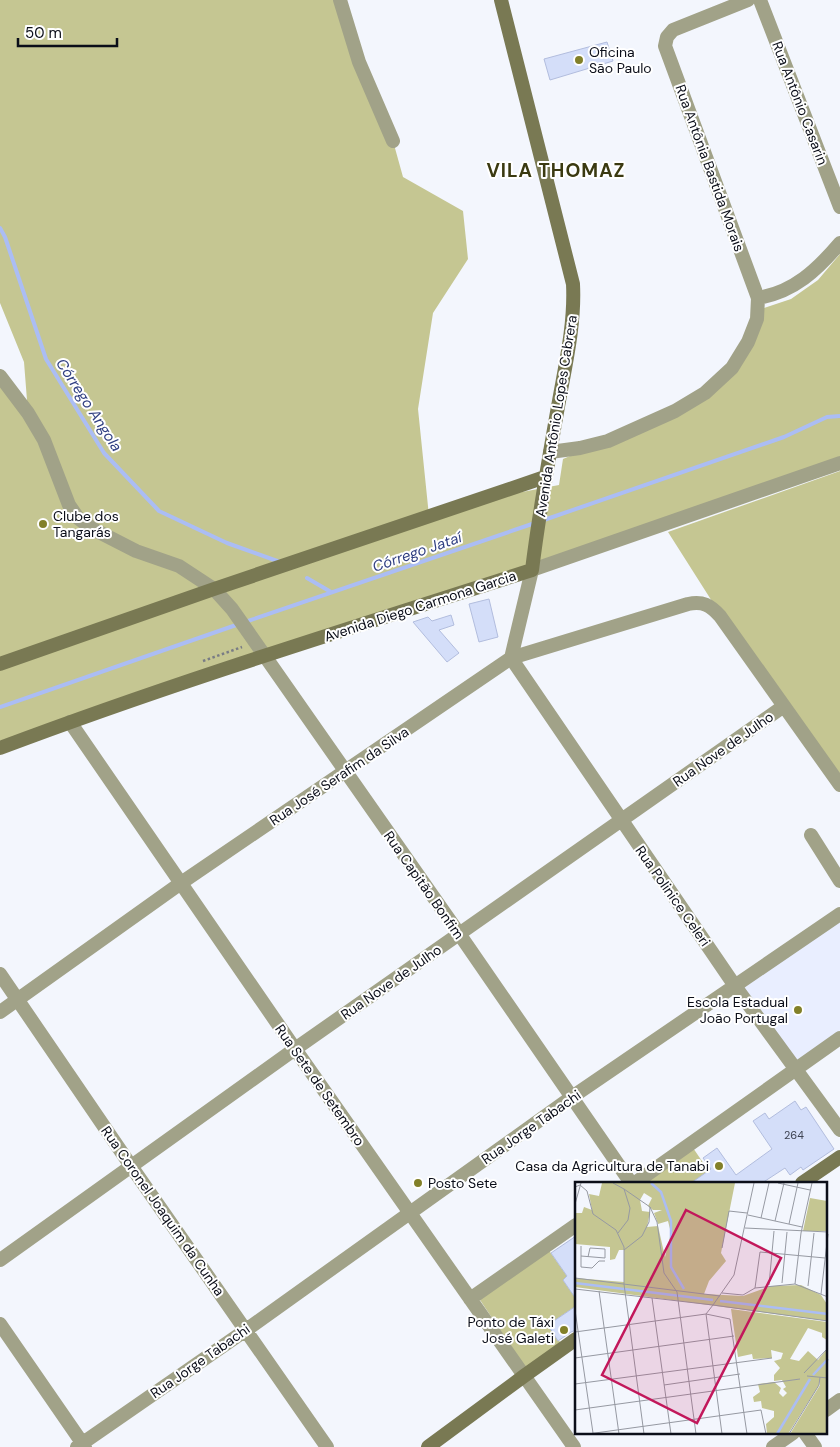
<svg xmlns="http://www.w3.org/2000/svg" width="840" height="1447" viewBox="0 0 840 1447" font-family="'DM Sans',sans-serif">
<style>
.built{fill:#e9eeff}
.green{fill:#c5c692}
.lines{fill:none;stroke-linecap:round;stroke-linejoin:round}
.stream{stroke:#abbdf4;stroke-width:4}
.building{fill:#d4def9;stroke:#b2bdde}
.path{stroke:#797c85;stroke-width:2.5;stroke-dasharray:2.5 2.5;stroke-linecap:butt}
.minor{stroke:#a1a288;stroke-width:14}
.tertiary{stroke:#a1a288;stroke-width:14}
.secondary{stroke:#797953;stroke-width:14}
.poi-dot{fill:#828029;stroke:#fff;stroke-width:2}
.labels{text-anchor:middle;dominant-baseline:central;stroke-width:4;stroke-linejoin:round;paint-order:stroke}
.number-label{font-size:11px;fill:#3d4251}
.poi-label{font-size:14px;fill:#0b0e19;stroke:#fff;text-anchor:start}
.street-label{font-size:14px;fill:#0b0e19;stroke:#fff}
.water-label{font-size:15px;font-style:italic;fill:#314082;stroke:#fff}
.district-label{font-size:19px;font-weight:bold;letter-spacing:1px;fill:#3b3a11;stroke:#fff}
.inset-river{fill:none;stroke:#abbdf4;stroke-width:2.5}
.inset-road{fill:none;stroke:#9699a2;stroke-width:1}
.view{fill:#c2185b;fill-opacity:0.15;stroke:#c2185b;stroke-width:2.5}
.inset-edge{fill:none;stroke:#0b0e19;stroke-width:2.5}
</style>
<rect width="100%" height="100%" fill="#f3f6fd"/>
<path class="built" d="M840,918V1033L796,1065L740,988Z"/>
<path class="green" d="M0,0H340L393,141L403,177L463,211L468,259L433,313L418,409L429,516L0,664V376L28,413L24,362L0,303Z
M840,254V461L0,741V670L218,593L517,493L559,485L563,459L709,395L764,308L791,299L818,280Z
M840,471V774L715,606L668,532Z
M691,1145L717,1183H708L702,1176L691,1183H637Z
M548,1249L567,1276L563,1280L572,1293L576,1291V1306L548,1325L562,1345L527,1370L478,1297Z"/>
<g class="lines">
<path class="stream" d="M0,228L5,237L46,359L104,453L159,511L227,543L280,562
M541,521L784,437L827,417L840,416
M307,578L331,592
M245,622L535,523
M0,707L239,624"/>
</g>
<path class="building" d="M607,42L613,61L550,80L544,59Z
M489,599L498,637L479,642L469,604Z
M451,615L454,625L439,630L459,653L447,662L413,622L428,617L432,621Z
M795,1101L801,1110L806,1107L834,1149L803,1170L801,1167L790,1175L785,1168L762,1183H691L711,1169L703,1158L717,1148L736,1175L772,1149L753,1121L765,1113L769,1119Z
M576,1236V1299L563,1280L567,1276L551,1253Z
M576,1306V1330L571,1332L558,1341L548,1325Z"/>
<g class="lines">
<path class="path" d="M203,661L242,647"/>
<path class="minor" d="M340,0L359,62L393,141
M760,0L840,207
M758,298C794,292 817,270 840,243
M0,376L28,413L44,440L69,505L78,518L93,529L136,551L179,566L214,589L232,609L460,935L631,1183
M550,452L580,448L608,441L675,411L705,393L732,368L748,342L757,319L758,298L665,46L667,37L673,30L748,0
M511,658L735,986L840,1130
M511,658L532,570
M70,722L295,1049L574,1447
M811,835L840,881
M0,974L131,1166L327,1447
M0,1012L181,883L511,658L688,604C703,601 710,605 720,616L840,785
M635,1183L840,1038
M0,1260L295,1049L784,706
M470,1299L576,1225
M0,1324L85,1447
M826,1410L840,1400
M805,1433L815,1447
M77,1447L246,1330L572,1097L840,914
M773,1447L793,1433"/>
<path class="tertiary" d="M532,570L840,463"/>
<path class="secondary" d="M0,664L214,589L545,477
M0,748C175,682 354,627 532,570C539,513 549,457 559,401C566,362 575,323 573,284L501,0
M802,1183L840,1157
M428,1447L524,1376L576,1339"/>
</g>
<g class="poi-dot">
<circle cx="579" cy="60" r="5"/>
<circle cx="43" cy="524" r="5"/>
<circle cx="798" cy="1010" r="5"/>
<circle cx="719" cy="1166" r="5"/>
<circle cx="418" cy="1183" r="5"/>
<circle cx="564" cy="1330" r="5"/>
</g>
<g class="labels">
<g class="number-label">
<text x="794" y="1135">264</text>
</g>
<g class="poi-label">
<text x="589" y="52">Oficina<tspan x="589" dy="16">São Paulo</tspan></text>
<text x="53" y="516">Clube dos<tspan x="53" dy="16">Tangarás</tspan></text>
<text x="788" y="1002" text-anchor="end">Escola Estadual<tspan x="788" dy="16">João Portugal</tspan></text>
<text x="709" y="1166" text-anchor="end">Casa da Agricultura de Tanabi</text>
<text x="428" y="1183">Posto Sete</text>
<text x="554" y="1322" text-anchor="end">Ponto de Táxi<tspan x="554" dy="16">José Galeti</tspan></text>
</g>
<g class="street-label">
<text transform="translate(800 103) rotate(69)">Rua Antônio Casarin</text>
<text transform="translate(710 168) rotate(70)">Rua Antônia Bastida Morais</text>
<text transform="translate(556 416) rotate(-81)">Avenida Antônio Lopes Cabrera</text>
<text transform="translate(420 606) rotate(-18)">Avenida Diego Carmona Garcia</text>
<text transform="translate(723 749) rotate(-35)">Rua Nove de Julho</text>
<text transform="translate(339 776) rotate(-34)">Rua José Serafim da Silva</text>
<text transform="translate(424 885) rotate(55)">Rua Capitão Bonfim</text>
<text transform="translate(673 896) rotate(55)">Rua Polinice Celeri</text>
<text transform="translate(391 982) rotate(-35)">Rua Nove de Julho</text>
<text transform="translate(320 1085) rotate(55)">Rua Sete de Setembro</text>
<text transform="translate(531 1127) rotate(-35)">Rua Jorge Tabachi</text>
<text transform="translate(163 1211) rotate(55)">Rua Coronel Joaquim da Cunha</text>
<text transform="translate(200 1361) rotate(-35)">Rua Jorge Tabachi</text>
</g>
<g class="water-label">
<text transform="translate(89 405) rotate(57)">Córrego Angola</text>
<text transform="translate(417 552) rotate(-19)">Córrego Jataí</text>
</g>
<g class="district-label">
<text x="556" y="170">VILA THOMAZ</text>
</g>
</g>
<g transform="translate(575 1182)">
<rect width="252" height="252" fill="#f3f6fd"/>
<path d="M27,1H160L146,71L151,79L134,99L129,112L168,114L196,104L226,103L246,113L252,122V139L0,105V96L49,100V68H44L40,77L35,78V65L0,62V31H7L9,25L17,28L14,12L24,14ZM69,11L77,16L73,24L78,28H87L79,31L83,42L93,39L96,51L90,75L83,44L72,45L75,30L67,29L65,18ZM235,16L252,19V49H228ZM156,127L252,140V158L247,155V151L233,146L215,177L224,179L233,169L243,178L252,167V252H215L245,203L244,196V203L213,252H192L191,242L199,235V229L187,226L186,219L179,220L178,215L185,210L183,202L199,200L206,206L204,211L208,215L212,211L208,207L211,205L207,198L199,199V193L205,186L199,179L206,177L208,171L196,168L197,176L178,177L177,172L163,175Z" fill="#c5c692" fill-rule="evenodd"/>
<path class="inset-river" d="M76,1L86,10L96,39V85L109,107M0,101L138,118M145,119L253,132M238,193L253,177M202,252L235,197"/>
<path class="inset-road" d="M38,1L49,7L55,26L53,38L43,51M203,1L235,8M0,5L5,3L12,9L18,32L41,48L49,65V102L69,252M49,7L75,25L82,40L89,91L102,110L121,252M0,22L6,1M173,33L227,45M186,36L194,1M200,39L209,1M214,42L223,1M170,46L253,50M6,64V85L17,86L24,79H30M147,66L154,29L172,31M49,68L67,54L74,40L75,25M6,74L30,76V67L15,66L13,75M0,96L145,114M207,101L212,50M220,102L226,51L237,1M194,103L199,49M233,104L239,51M180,106L185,70L250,76M180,106L220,102L253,115M0,107L138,123L159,93L179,1M24,109L44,252M147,111L168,113L180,106M246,112L253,52M77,116L96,252M0,128L18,251M131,132L138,123L253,139M131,132L147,252M0,150L131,132L155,137L172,252M0,176L159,154M229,191L253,166M232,194L253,196M0,202L197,176M89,203L165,192M0,228L225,197M13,252L186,228L191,252M214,252L244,203L245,195"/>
<path class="view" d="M111,28L206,76L122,241L27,193Z"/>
<rect width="252" height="252" class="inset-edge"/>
</g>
<path d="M18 38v8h99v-8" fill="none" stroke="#0b0e19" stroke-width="2.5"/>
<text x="25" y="38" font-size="15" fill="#0b0e19" stroke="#ffffff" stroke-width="4" paint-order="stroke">50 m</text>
</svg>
